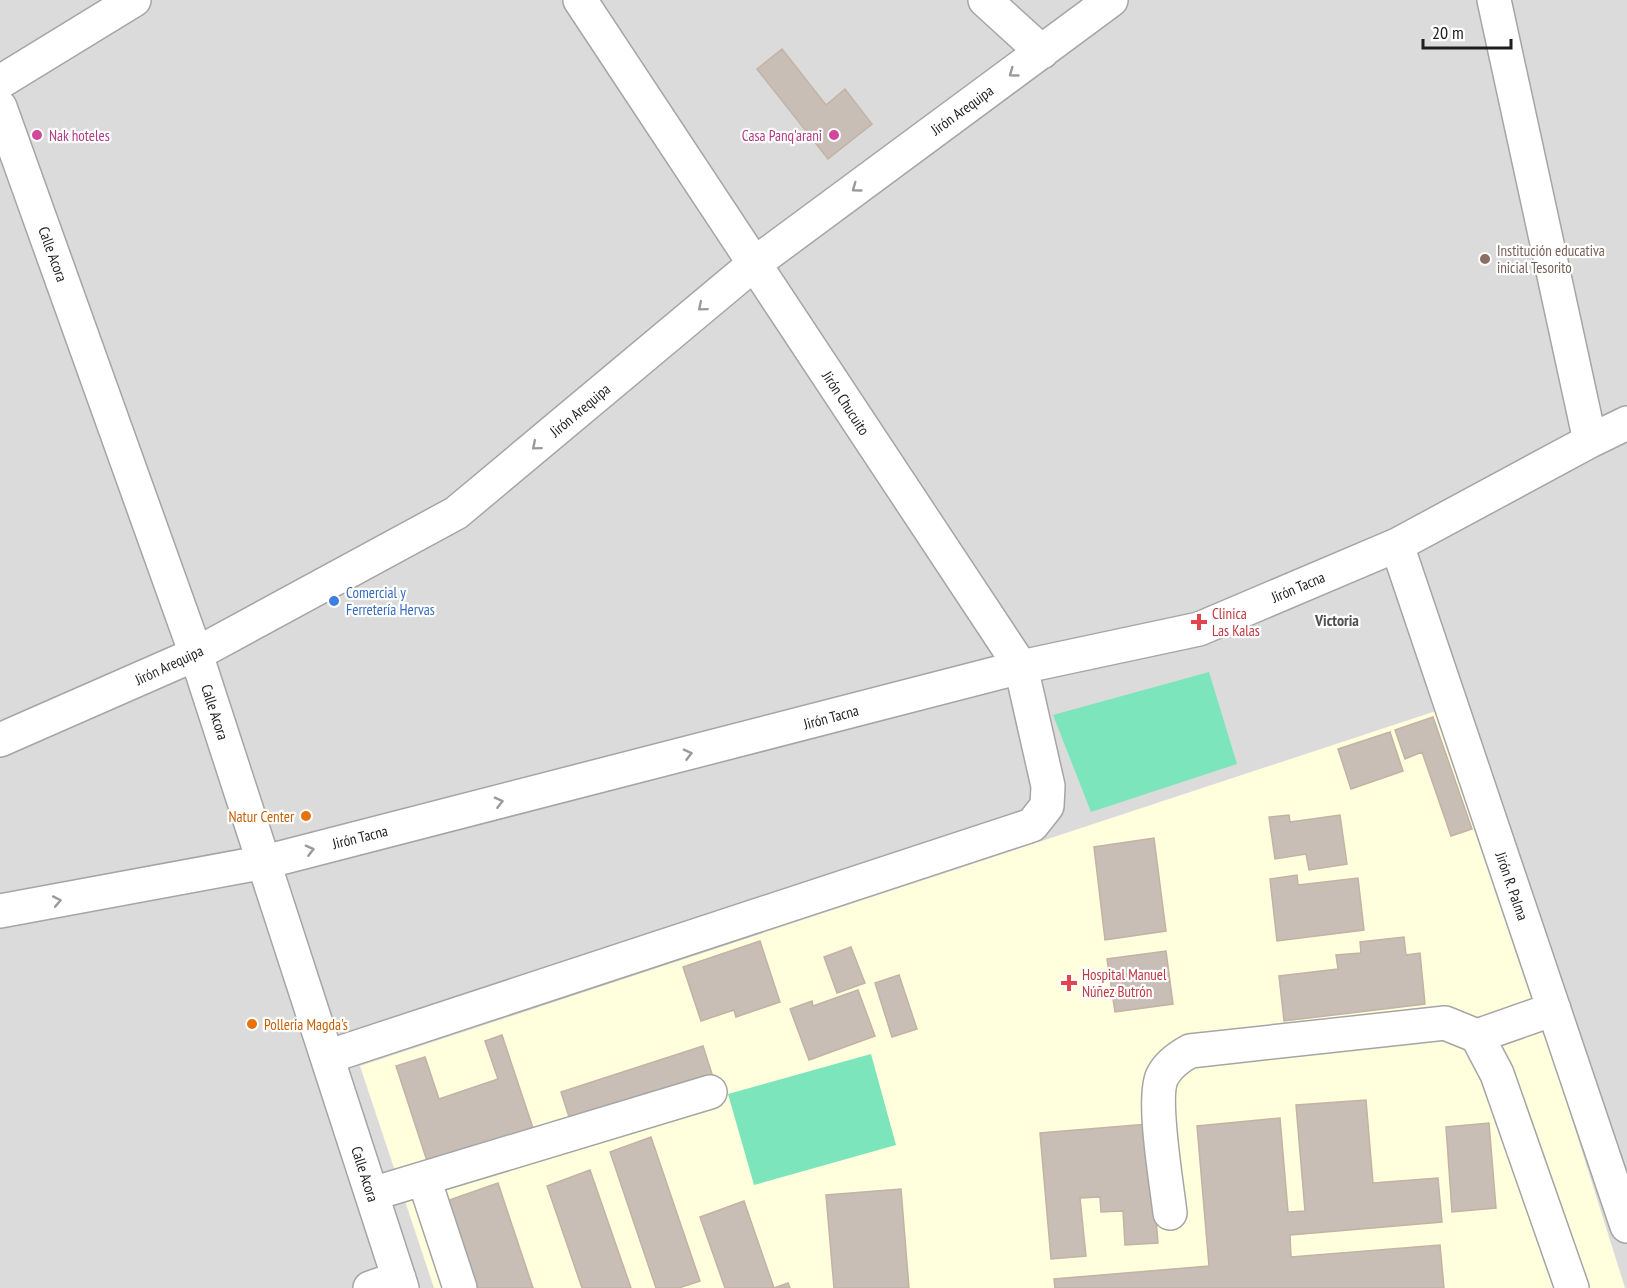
<svg xmlns="http://www.w3.org/2000/svg" width="1627" height="1288" viewBox="0 0 1627 1288" font-family="'PT Sans Narrow',sans-serif">
<style>
.residential{fill:#dcdbdb}
.education{fill:#ffd}
.pitch{fill:#7ce5bc}
.building{fill:#c8beb6;stroke:#c3b2a5;stroke-width:1.5}
.lines{fill:none;stroke-linecap:round;stroke-linejoin:round}
.minor-casing{stroke:#a5a5a5;stroke-width:36}
.minor{stroke:#fff;stroke-width:33}
.oneway{stroke:#9a9a9a}
.hotel-dot{fill:#d1479c;stroke:#fff;stroke-width:2}
.education-dot{fill:#8d6e63;stroke:#fff;stroke-width:2}
.shop-dot{fill:#3f7fe0;stroke:#fff;stroke-width:2}
.health-dot{fill:#e0444e;stroke:#fff;stroke-width:2}
.food-dot{fill:#e8710a;stroke:#fff;stroke-width:2}
.labels{text-anchor:middle;dominant-baseline:central;stroke-width:4.5;stroke-linejoin:round;paint-order:stroke}
.street-label{font-size:15px;fill:#1e1e1e;stroke:#fff}
.hotel-label{font-size:15px;fill:#b23c85;stroke:#fff;text-anchor:start}
.education-label{font-size:15px;fill:#785e54;stroke:#fff;text-anchor:start}
.shop-label{font-size:15px;fill:#366cbe;stroke:#fff;text-anchor:start}
.health-label{font-size:15px;fill:#be3a42;stroke:#fff;text-anchor:start}
.food-label{font-size:15px;fill:#c56008;stroke:#fff;text-anchor:end}
.neighbourhood-label{font-size:16px;font-weight:bold;fill:#515151;stroke:#fff}
</style>
<rect width="100%" height="100%" fill="#f0ece3"/>
<path class="residential" d="M0,0H1627V1288H0Z"/>
<path class="education" d="M1436,711L1554,1062L1625,1288H434L360,1066Z"/>
<path class="pitch" d="M1209,672L1237,764L1091,812L1053,715Z
M871,1054L896,1145L754,1185L728,1094Z"/>
<path class="building" d="M782,49L826,105L845,89L872,124L828,159L757,69Z
M1433,717L1472,829L1451,836L1422,752L1405,759L1395,730Z
M1390,732L1403,771L1351,789L1338,749Z
M1289,815L1290,822L1340,815L1347,864L1309,870L1306,854L1275,859L1269,817Z
M1154,838L1166,931L1105,940L1094,847Z
M1297,875L1298,885L1358,878L1364,930L1277,941L1270,879Z
M1404,937L1406,955L1420,953L1425,1004L1284,1021L1279,976L1338,969L1336,955L1361,953L1360,942Z
M760,941L780,1002L736,1017L734,1010L701,1021L683,967Z
M851,947L865,983L837,993L824,957Z
M1166,951L1173,1004L1115,1012L1107,959Z
M899,975L917,1029L892,1037L875,983Z
M858,990L875,1036L809,1060L790,1009L812,1001L813,1006Z
M502,1035L534,1131L429,1167L396,1066L425,1057L439,1099L498,1079L485,1041Z
M703,1046L713,1077L571,1123L561,1092Z
M1366,1100L1373,1183L1438,1178L1442,1222L1290,1235L1291,1257L1440,1245L1444,1288H1055L1054,1279L1209,1266L1197,1126L1280,1118L1288,1212L1305,1211L1296,1105Z
M1489,1123L1496,1208L1452,1212L1446,1127Z
M1148,1124L1158,1243L1125,1245L1123,1211L1101,1212L1100,1197L1080,1198L1086,1256L1051,1259L1040,1133Z
M651,1137L700,1281L679,1288H656L610,1152Z
M590,1170L631,1288H582L547,1186Z
M498,1183L533,1288H470L441,1203Z
M901,1189L909,1288H834L826,1195Z
M744,1201L774,1288L788,1283L790,1288H725L700,1217Z"/>
<g class="lines">
<defs>
<path id="minor" d="M985,0L1042,52
M1494,0L1590,441
M0,82L134,0
M0,107L196,654L402,1288
M1397,545L1627,1226
M0,740L196,654L456,513L754,264L1111,0
M0,911L265,862L1021,667L1199,629L1397,545L1590,441L1627,423
M1477,1036L1554,1009
M327,1057L1032,825L1047,806L1048,786L1021,667L580,0
M424,1179L460,1288
M372,1194L710,1092
M1170,1213C1167,1186 1151,1095 1163,1075C1169,1064 1179,1057 1190,1051L1445,1023L1477,1036L1497,1074L1572,1288
M370,1288L399,1278"/>
</defs>
<use href="#minor" class="minor-casing"/>
<use href="#minor" class="minor"/>
</g>
<defs><path id="oneway-chevron" d="M-2-3.5L2.5 0L-2 3.5" fill="none" stroke-width="1.6" stroke-linecap="round" stroke-linejoin="round" transform="scale(1.5)"/></defs>
<g class="oneway">
<use href="#oneway-chevron" transform="translate(1013 73) rotate(144)"/>
<use href="#oneway-chevron" transform="translate(856 188) rotate(144)"/>
<use href="#oneway-chevron" transform="translate(702 307) rotate(140)"/>
<use href="#oneway-chevron" transform="translate(536 446) rotate(140)"/>
<use href="#oneway-chevron" transform="translate(688 754) rotate(-15)"/>
<use href="#oneway-chevron" transform="translate(499 802) rotate(-14)"/>
<use href="#oneway-chevron" transform="translate(310 850) rotate(-14)"/>
<use href="#oneway-chevron" transform="translate(57 901) rotate(-11)"/>
</g>
<g class="hotel-dot">
<circle cx="37" cy="135" r="6"/>
<circle cx="834" cy="135" r="6"/>
</g>
<circle class="education-dot" cx="1485" cy="259" r="6"/>
<circle class="shop-dot" cx="334" cy="601" r="6"/>
<g class="health-dot">
<path d="M1196 613h6v6h6v6h-6v6h-6v-6h-6v-6h6z"/>
<path d="M1066 974h6v6h6v6h-6v6h-6v-6h-6v-6h6z"/>
</g>
<g class="food-dot">
<circle cx="306" cy="816" r="6"/>
<circle cx="252" cy="1024" r="6"/>
</g>
<g class="labels">
<g class="street-label">
<text transform="translate(962 110) rotate(-36)">Jirón Arequipa</text>
<text transform="translate(53 254) rotate(70)">Calle Acora</text>
<text transform="translate(846 403) rotate(57)">Jirón Chucuito</text>
<text transform="translate(580 410) rotate(-40)">Jirón Arequipa</text>
<text transform="translate(1298 587) rotate(-23)">Jirón Tacna</text>
<text transform="translate(169 665) rotate(-25)">Jirón Arequipa</text>
<text transform="translate(215 712) rotate(72)">Calle Acora</text>
<text transform="translate(831 717) rotate(-15)">Jirón Tacna</text>
<text transform="translate(360 837) rotate(-14)">Jirón Tacna</text>
<text transform="translate(1512 886) rotate(71)">Jirón R. Palma</text>
<text transform="translate(365 1174) rotate(72)">Calle Acora</text>
</g>
<g class="hotel-label">
<text x="49" y="135">Nak hoteles</text>
<text x="822" y="135" text-anchor="end">Casa Panq'arani</text>
</g>
<g class="education-label">
<text x="1497" y="250">Institución educativa<tspan x="1497" dy="17">inicial Tesorito</tspan></text>
</g>
<g class="shop-label">
<text x="346" y="592">Comercial y<tspan x="346" dy="17">Ferretería Hervas</tspan></text>
</g>
<g class="health-label">
<text x="1212" y="613">Clinica<tspan x="1212" dy="17">Las Kalas</tspan></text>
<text x="1082" y="974">Hospital Manuel<tspan x="1082" dy="17">Núñez Butrón</tspan></text>
</g>
<g class="food-label">
<text x="294" y="816">Natur Center</text>
<text x="264" y="1024" text-anchor="start">Polleria Magda's</text>
</g>
<g class="neighbourhood-label">
<text x="1337" y="620">Victoria</text>
</g>
</g>
<path d="M1423 39v9h88v-9" fill="none" stroke="#1e1e1e" stroke-width="3"/>
<text x="1432" y="39" font-size="18" fill="#1e1e1e" stroke="#ffffff" stroke-width="4.5" paint-order="stroke">20 m</text>
</svg>
